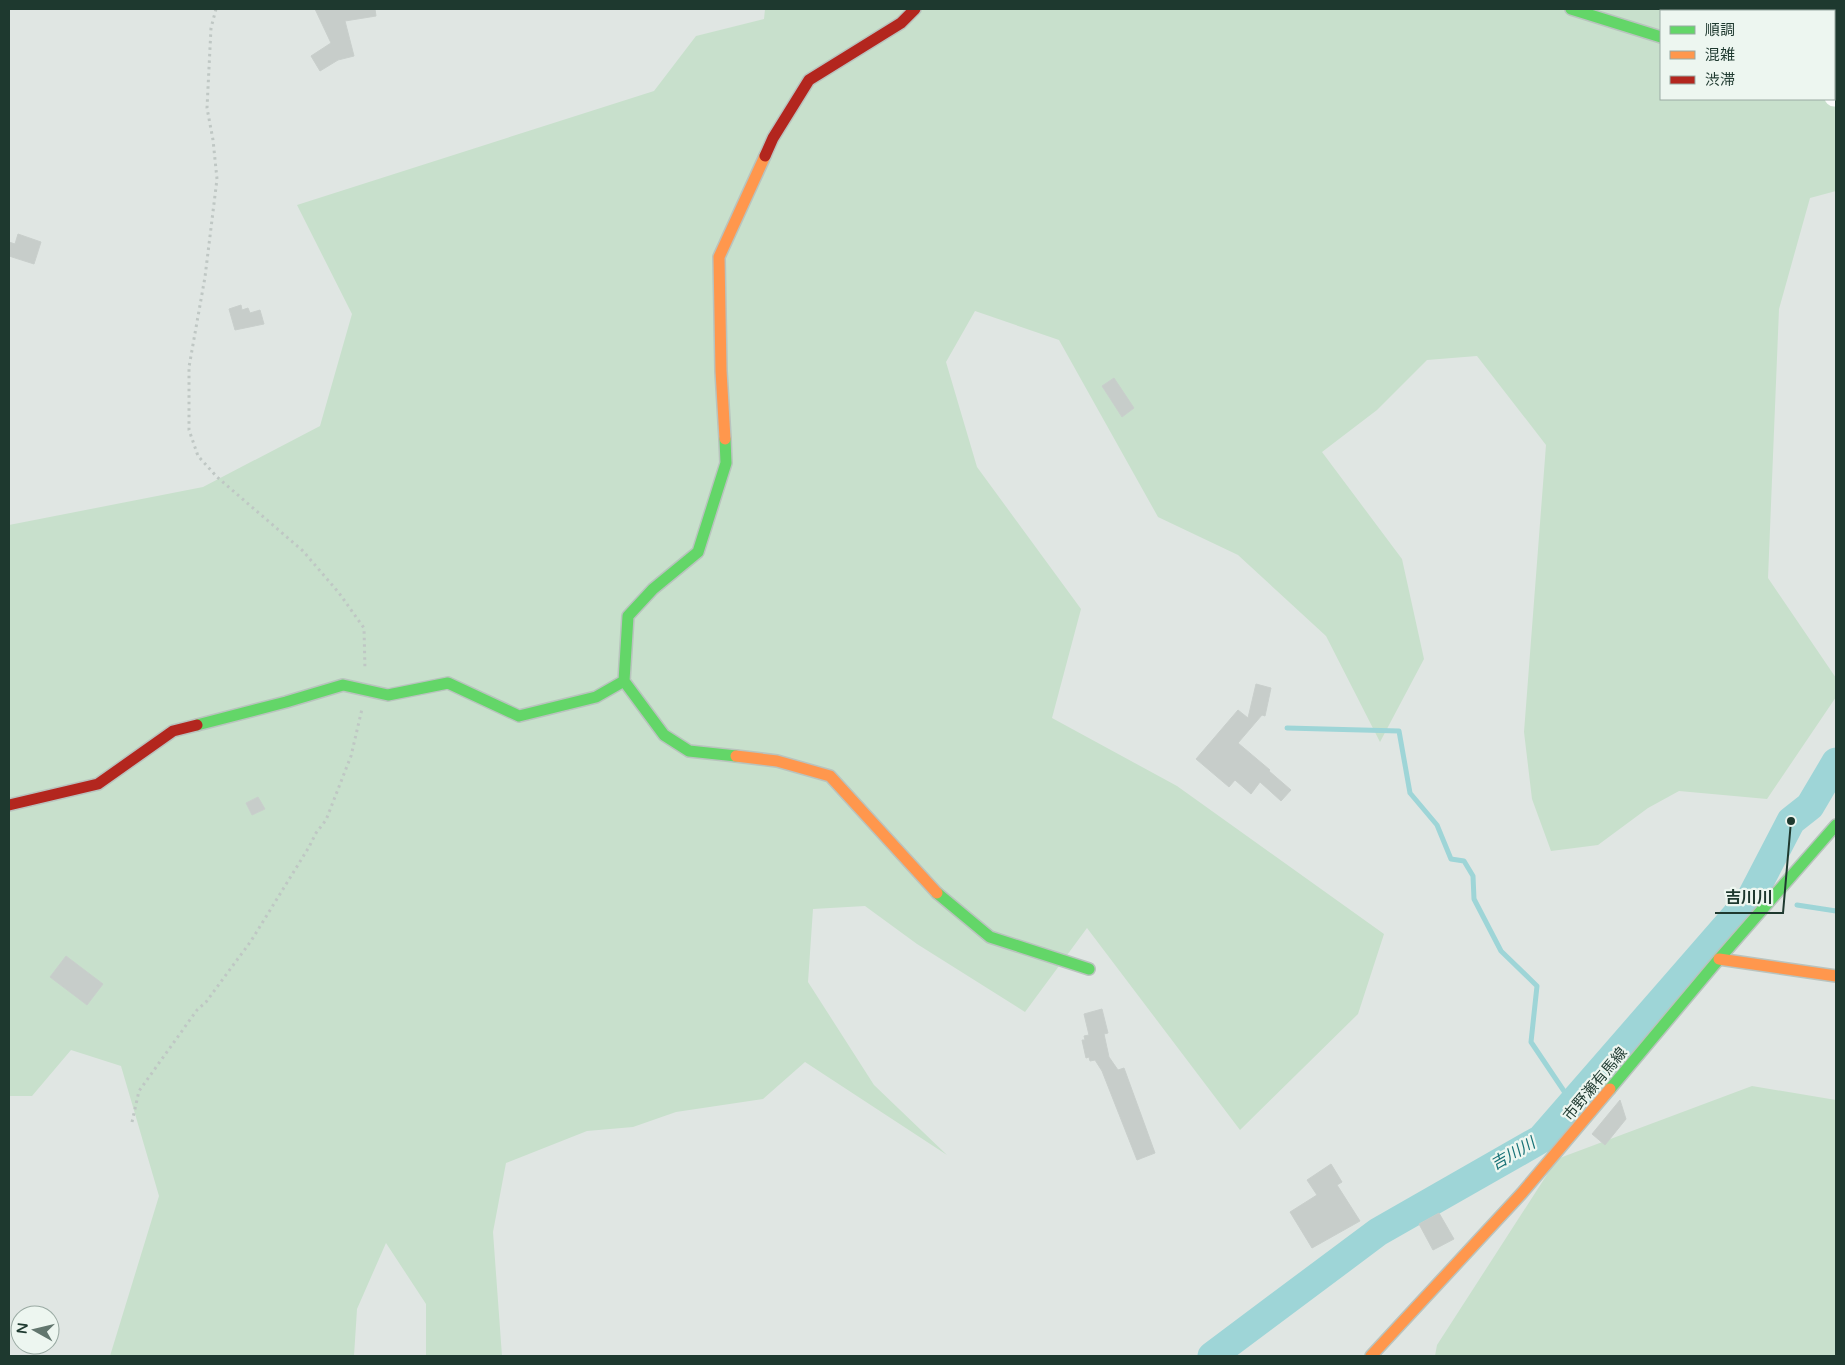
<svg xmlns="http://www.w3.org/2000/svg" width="1845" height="1365" viewBox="0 0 1845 1365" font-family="'Varela Round','Noto Sans JP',sans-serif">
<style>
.green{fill:#c8e0cc;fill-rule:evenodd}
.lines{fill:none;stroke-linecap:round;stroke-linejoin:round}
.stream{stroke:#9ed5d7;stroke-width:5}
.river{stroke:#9ed5d7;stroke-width:29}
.building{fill:#c7cdca;stroke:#c9cfcc}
.fast-casing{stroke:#b9c3be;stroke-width:14}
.slow-casing{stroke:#b9c3be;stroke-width:14}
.jam-casing{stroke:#b9c3be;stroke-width:14}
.path{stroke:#bfc7c4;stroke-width:3;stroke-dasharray:2.5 4;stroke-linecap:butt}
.street{stroke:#fafbfb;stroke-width:19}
.fast{stroke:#63d668;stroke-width:11}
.slow{stroke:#ff974d;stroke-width:11}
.jam{stroke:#b3261e;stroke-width:11}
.labels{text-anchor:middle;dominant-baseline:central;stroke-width:4.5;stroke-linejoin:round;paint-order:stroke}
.street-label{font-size:15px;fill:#1e392f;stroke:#edf6f0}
.water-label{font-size:16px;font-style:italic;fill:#177176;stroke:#edf6f0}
.leader{fill:none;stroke:#1e392f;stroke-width:2}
.callout-dot{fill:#1e392f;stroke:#edf6f0;stroke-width:2}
.callout-label{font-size:16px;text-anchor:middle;font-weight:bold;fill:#1e392f;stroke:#edf6f0;stroke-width:4.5;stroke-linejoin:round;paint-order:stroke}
</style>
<rect width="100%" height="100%" fill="#e0e6e3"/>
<path class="green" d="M765,9H1836V191L1810,198L1779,309L1768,578L1836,678V697L1767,799L1679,791L1648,808L1598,845L1551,851L1532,799L1524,732L1546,445L1477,356L1427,360L1377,410L1322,452L1402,559L1424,659L1380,742L1326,636L1238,555L1158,517L1059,340L975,311L946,362L977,467L1081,609L1052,718L1177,786L1384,934L1358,1014L1240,1130L1087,928L1025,1012L917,944L865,906L813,909L808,982L874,1085L947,1155L805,1062L763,1099L676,1112L633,1127L587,1131L506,1163L493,1232L502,1356H426V1304L386,1243L357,1309L354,1356H110L159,1196L121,1066L71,1050L32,1096H9V525L203,487L320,426L352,314L297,205L654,91L696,36L764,19ZM1661,11H1834V99H1661Z
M1752,1086L1836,1100V1356H1435L1437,1345L1557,1159Z"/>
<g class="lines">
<path class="stream" d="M1287,728L1399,731L1410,793L1437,825L1451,859L1464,861L1473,876L1474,899L1501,951L1537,986L1531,1042L1572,1103
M1797,905L1836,911"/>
<path class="river" d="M1212,1356L1378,1232L1541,1139L1751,898L1791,821L1810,806L1836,762"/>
</g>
<path class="building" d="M315,9H375L376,16L345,21L354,56L338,60L320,71L311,56L331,43Z
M18,234L41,242L34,264L9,256V242L15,244Z
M241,305L242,310L248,308L250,313L260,310L264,324L235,330L229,309Z
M1114,378L1134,408L1122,417L1102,386Z
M1256,684L1271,688L1265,716L1262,715L1238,743L1270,770L1269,771L1291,790L1281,801L1260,782L1251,794L1235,780L1229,787L1196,759L1238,710L1248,718Z
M258,797L265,809L252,815L246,803Z
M66,956L103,984L87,1005L50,977Z
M1102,1009L1108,1033L1104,1034L1109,1057L1118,1070L1124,1068L1155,1153L1137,1160L1102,1071L1095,1060L1090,1061L1089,1057L1086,1058L1082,1040H1085L1084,1036L1089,1035L1084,1014Z
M1620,1100L1626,1119L1605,1145L1592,1134Z
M1331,1164L1342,1182L1337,1185L1360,1221L1312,1248L1290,1212L1317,1195L1307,1180Z
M1439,1213L1454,1239L1433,1250L1419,1224Z"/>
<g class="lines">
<defs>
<path id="fast" d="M1571,9L1661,37
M725,439L726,463L698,552L653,589L628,616L624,681L664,735L689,751L736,756
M197,725L286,702L343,685L388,695L448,683L519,716L596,697L624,681
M937,893L990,937L1089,969
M1610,1089L1719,959L1836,825"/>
<path id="slow" d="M725,439L721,371L719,257L765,156
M736,756L777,761L830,776L937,893
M1719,959L1836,976
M1371,1356L1522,1193L1610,1089"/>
<path id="jam" d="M765,156L773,138L809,80L901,23L915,9
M9,805L98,784L173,731L197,725"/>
</defs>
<use href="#fast" class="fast-casing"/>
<use href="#slow" class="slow-casing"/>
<use href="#jam" class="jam-casing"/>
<path class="path" d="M216,9L211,28L207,108L213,140L217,179L205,277L189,367V430L198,456L217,477L303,551L339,593L364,628L365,670
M132,1122L139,1091L197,1010L206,1002L251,941L309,847L316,833L326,820L351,756L362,709"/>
<path class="street" d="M1708,11L1709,9
M1834,97H1836"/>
<use href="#fast" class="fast"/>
<use href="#slow" class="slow"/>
<use href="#jam" class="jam"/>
</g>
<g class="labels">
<g class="street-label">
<text transform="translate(1595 1084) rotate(-50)">市野瀬有馬線</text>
</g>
<g class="water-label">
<text transform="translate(1513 1154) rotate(-30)">吉川川</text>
</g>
</g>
<path class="leader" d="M1791 821L1783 913H1715"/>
<circle class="callout-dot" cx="1791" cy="821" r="5"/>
<g class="callout-label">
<text x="1749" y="903">吉川川</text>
</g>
<rect width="1845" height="1365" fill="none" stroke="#1e392f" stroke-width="20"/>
<rect x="1660" y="10" width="175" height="90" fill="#edf6f0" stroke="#9aaaa3"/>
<rect x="1670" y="26" width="25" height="8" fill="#63d668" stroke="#9aaaa3"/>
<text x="1705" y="35" font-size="15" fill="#1e392f">順調</text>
<rect x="1670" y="51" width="25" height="8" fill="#ff974d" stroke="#9aaaa3"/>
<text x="1705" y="60" font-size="15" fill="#1e392f">混雑</text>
<rect x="1670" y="76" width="25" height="8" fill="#b3261e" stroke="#9aaaa3"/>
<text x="1705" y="85" font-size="15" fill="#1e392f">渋滞</text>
<g transform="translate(35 1330) rotate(278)"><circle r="24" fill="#edf6f0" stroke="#9aaaa3"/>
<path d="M0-4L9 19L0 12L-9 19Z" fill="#62766e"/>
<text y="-8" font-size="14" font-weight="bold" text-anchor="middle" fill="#1e392f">N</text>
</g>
</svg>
